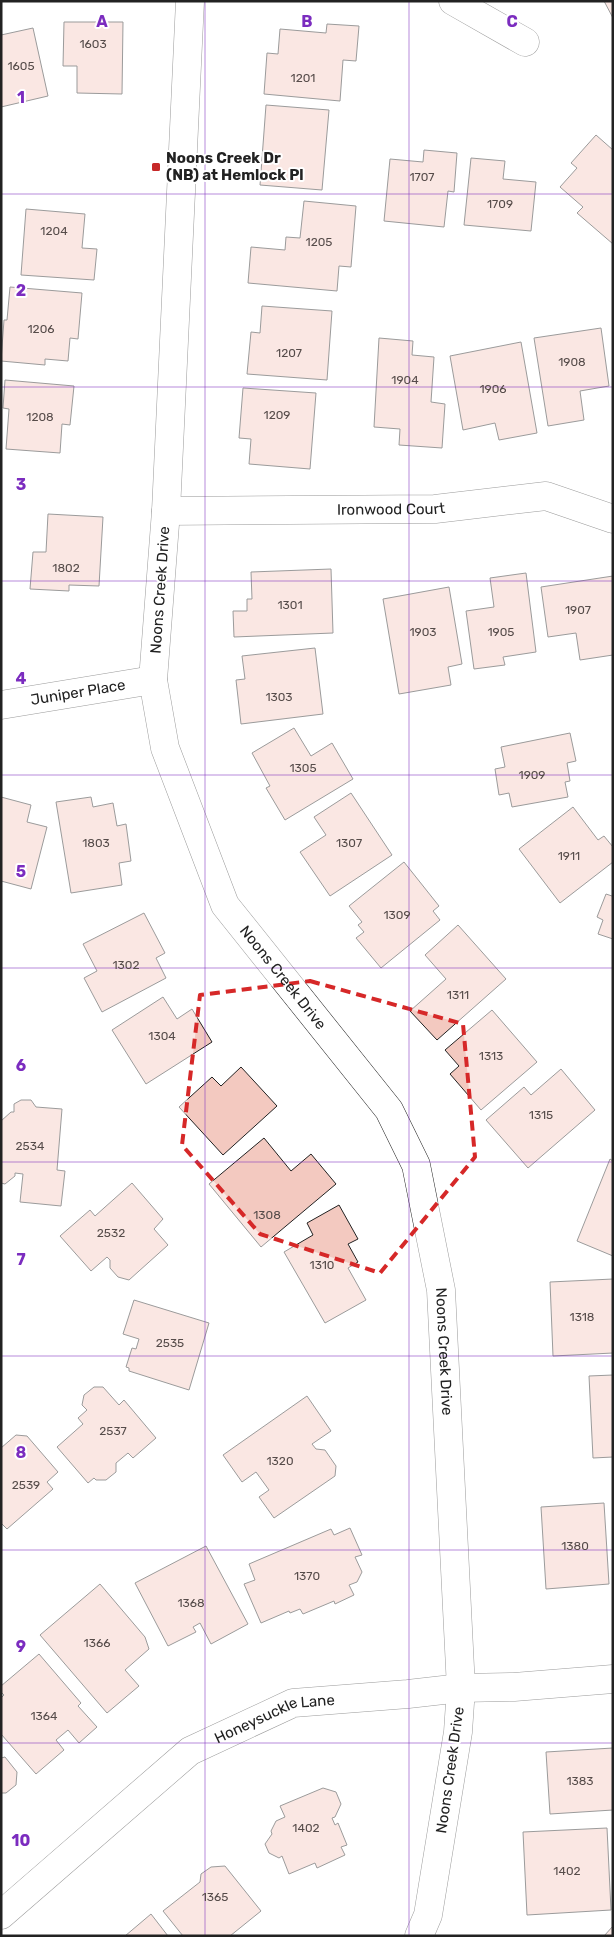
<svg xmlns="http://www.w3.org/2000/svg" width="614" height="1937" viewBox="0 0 614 1937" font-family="Rubik,sans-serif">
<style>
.building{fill:#f3c9c0;stroke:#222}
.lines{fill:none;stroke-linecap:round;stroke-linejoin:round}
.street-casing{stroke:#222;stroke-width:29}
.secondary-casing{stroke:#222;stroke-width:29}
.street{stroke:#fff;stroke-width:28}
.secondary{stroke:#fff;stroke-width:28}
.marked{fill:none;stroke:#d62828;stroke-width:4;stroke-dasharray:10 6;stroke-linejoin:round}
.grid{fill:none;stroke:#7b2cbf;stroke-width:1;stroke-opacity:0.55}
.poi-dot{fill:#c62828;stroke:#fff;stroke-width:2}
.labels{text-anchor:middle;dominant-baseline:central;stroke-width:4;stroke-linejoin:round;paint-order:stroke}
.number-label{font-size:12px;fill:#564c4a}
.poi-label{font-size:15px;font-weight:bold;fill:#222;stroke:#fff;text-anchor:start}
.street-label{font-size:15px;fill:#222;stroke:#fff}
.grid-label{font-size:16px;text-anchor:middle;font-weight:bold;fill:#7b2cbf;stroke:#fff;stroke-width:4;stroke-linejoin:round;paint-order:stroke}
</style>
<rect width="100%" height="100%" fill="#fff"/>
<path class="building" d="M604,1H613V18Z
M64,22H123L122,94L77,93V66H63Z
M327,24L359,26L356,61L343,60L340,101L264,94L267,53L278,54L280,29L326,33Z
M33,28L48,96L1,107V35Z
M266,105L329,110L322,190L260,185Z
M596,135L613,150V244L577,213L583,207L560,187L577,168L571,163Z
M424,150L457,153L454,192L448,191L444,227L384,221L390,159L423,162Z
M471,158L505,161L503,179L536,182L531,231L464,225Z
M304,201L356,206L351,267L339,266L337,291L248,283L251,247L285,250L286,237L300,238Z
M26,209L85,214L82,248L97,249L94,280L21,275Z
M10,287L82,293L78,339L70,338L68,361L45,359V365L1,361L4,320H7Z
M262,306L332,311L327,380L247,374L251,332L260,333Z
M601,328L609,386L580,391L584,420L548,426L534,338Z
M379,338L413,341L412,355L434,357L431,402L445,404L442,448L399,445L400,429L374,427Z
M521,342L537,433L499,440L495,423L463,430L450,356Z
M5,380L74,386L70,425L62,424L60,453L6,449L9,409L3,408Z
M243,388L316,393L310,469L249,464L251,439L239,438Z
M48,514L103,517L99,586L69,585V591L30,589L33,552H46Z
M331,569L333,633L234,637L233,611H247V599H252L251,572Z
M526,573L536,652L503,657L505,665L474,669L466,611L494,607L490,578Z
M613,576V655L580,660L576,633L548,637L541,587Z
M449,587L462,664L448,667L451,685L399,694L383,599Z
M315,648L323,714L241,724L236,680L245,679L242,656Z
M294,728L311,756L332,743L353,779L285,820L266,788L270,786L252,753Z
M570,733L576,761L567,763L570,781L565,782L568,797L512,807L509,793L499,795L495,769L505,767L501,747Z
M351,793L392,855L330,896L300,852L326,835L314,817Z
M1,797L31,805L27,822L47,827L31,889L1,881Z
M91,797L93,807L113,803L117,826L126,824L131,861L119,863L122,885L71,893L56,802Z
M573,807L598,840L604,836L613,847V862L560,903L519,849Z
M404,862L439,906L433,911L440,920L381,968L356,938L364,932L358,925L362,922L349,906Z
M606,894L612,896L613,895V939L598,934L603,920L597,917Z
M144,913L165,953L156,958L166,978L102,1012L84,978L97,971L83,944Z
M458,925L506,979L437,1040L410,1011L446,979L425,955Z
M163,997L177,1019L192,1009L212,1042L146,1084L112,1030Z
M492,1010L537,1062L481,1110L450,1074L459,1066L445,1050Z
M241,1067L277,1106L223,1155L179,1107L212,1077L221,1086Z
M561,1069L595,1110L528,1168L486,1120L524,1087L531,1095Z
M21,1100H31L36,1107L62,1109L57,1170L65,1171L61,1206L20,1202L23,1174L15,1173V1176L5,1184L1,1183V1121L11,1112H14V1104Z
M264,1138L291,1171L311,1154L336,1184L261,1247L209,1184Z
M610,1159L613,1161V1256L577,1241Z
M132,1183L163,1219L154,1229L168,1245L129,1280L118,1277L110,1268V1260L107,1257L91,1271L60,1236L90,1210L95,1216Z
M339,1205L358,1239L348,1244L358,1262L348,1268L366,1300L325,1323L284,1252L313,1235L307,1223Z
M613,1279V1353L553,1356L550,1282Z
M134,1300L209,1323L189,1390L129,1371V1368L126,1367L132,1348L136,1349L139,1339L123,1334Z
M613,1375V1457L593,1458L589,1376Z
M94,1387H103L119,1405L124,1400L156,1438L133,1458L128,1453L116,1463V1472L106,1480H96L94,1478L88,1483L57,1447L83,1424L78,1418L87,1410L82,1405L84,1395Z
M307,1396L331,1431L312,1444L316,1449L325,1450L336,1466L335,1476L274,1518L259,1497L269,1490L256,1472L242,1482L223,1455Z
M16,1435L27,1436L58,1472L47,1482L53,1489L7,1529L1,1523V1448Z
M604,1503L609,1584L546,1589L541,1507Z
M350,1528L362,1555L355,1557L362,1572L357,1582L349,1585L354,1595L335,1604L334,1601L303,1614L300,1609L290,1613L289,1611L261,1623L244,1584L255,1580L249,1564L331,1529L334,1535Z
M206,1546L248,1624L211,1644L200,1623L193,1627L196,1632L168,1646L135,1583Z
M100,1584L145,1637L149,1649L125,1670L139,1686L107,1713L40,1635Z
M39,1654L81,1703L78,1706L97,1727L79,1743L68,1730L56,1740L64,1750L36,1774L1,1734V1698L4,1695L1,1692V1686Z
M613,1748V1810L550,1814L546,1752Z
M5,1757L17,1772L16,1785L6,1793H1V1758Z
M323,1788L336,1792L341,1804L335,1817L332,1818L335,1825L338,1823L347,1845L341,1847L345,1855L317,1868L315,1863L289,1874L282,1856L279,1858L269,1853L265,1844L272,1834L271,1831L276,1821L285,1817L280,1806Z
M607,1828L611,1910L527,1915L523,1832Z
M225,1866L261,1911L230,1936H183L163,1911L200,1882L201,1874L211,1867Z
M151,1914L168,1936H125Z
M613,1926V1936H604Z"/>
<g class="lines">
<defs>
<g id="street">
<path d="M453,1L525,42"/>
<path id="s1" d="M166,511L435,509L546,496L613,519"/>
<path id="s2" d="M1,705L153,680"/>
<path d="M461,1688L514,1687L613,1679"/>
</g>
<g id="secondary">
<path id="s3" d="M190,1L166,511L153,680L165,748L225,905L389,1110L416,1165L441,1290L461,1688L458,1732L428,1915L419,1936"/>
<path id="s4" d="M1,1915L190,1751L293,1703L408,1694L461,1688"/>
</g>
</defs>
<use href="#street" class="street-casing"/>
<use href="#secondary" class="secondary-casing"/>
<use href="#street" class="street"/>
<use href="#secondary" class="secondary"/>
</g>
<path d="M0 0H614V1937H0ZM310,981L463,1024L475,1157L380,1273L260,1234L182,1145L200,995Z" fill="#fff" fill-opacity=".55" fill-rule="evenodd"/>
<path class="marked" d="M310,981L463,1024L475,1157L380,1273L260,1234L182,1145L200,995Z"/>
<path class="grid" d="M205,1V1936M409,1V1936M1,194H613M1,387H613M1,581H613M1,775H613M1,968H613M1,1162H613M1,1356H613M1,1550H613M1,1743H613"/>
<rect class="poi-dot" x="151" y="162" width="10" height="10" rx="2.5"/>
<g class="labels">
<g class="number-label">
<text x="93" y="44">1603</text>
<text x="21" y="66">1605</text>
<text x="303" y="78">1201</text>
<text x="422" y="177">1707</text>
<text x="500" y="204">1709</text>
<text x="54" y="231">1204</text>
<text x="319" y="242">1205</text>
<text x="41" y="329">1206</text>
<text x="289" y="353">1207</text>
<text x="572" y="362">1908</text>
<text x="405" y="380">1904</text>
<text x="493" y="389">1906</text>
<text x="277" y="415">1209</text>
<text x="40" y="417">1208</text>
<text x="66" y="568">1802</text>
<text x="290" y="605">1301</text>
<text x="578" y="610">1907</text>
<text x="423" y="632">1903</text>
<text x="501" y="632">1905</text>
<text x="279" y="697">1303</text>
<text x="303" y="768">1305</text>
<text x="532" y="775">1909</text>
<text x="96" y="843">1803</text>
<text x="349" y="843">1307</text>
<text x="569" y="856">1911</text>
<text x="397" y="915">1309</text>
<text x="126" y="965">1302</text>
<text x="458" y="995">1311</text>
<text x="162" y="1036">1304</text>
<text x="491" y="1056">1313</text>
<text x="541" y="1115">1315</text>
<text x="30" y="1146">2534</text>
<text x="267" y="1215">1308</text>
<text x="111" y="1233">2532</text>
<text x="322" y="1265">1310</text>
<text x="582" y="1317">1318</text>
<text x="170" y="1343">2535</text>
<text x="113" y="1431">2537</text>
<text x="280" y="1461">1320</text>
<text x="26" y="1485">2539</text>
<text x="575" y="1546">1380</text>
<text x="307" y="1576">1370</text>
<text x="191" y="1603">1368</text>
<text x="97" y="1643">1366</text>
<text x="44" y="1716">1364</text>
<text x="580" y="1781">1383</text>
<text x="306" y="1828">1402</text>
<text x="567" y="1871">1402</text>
<text x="215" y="1897">1365</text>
</g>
<g class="poi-label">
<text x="166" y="158">Noons Creek Dr<tspan x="166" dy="17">(NB) at Hemlock Pl</tspan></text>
</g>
<g class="street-label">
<text stroke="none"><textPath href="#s1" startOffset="225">Ironwood Court</textPath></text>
<text transform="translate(160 590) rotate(-86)">Noons Creek Drive</text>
<text stroke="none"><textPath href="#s2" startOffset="78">Juniper Place</textPath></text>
<text stroke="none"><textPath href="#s3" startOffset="1010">Noons Creek Drive</textPath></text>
<text stroke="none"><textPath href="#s3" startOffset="1430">Noons Creek Drive</textPath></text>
<text stroke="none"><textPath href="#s4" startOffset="342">Honeysuckle Lane</textPath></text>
<text transform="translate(450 1770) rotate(-82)">Noons Creek Drive</text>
</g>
</g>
<g class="grid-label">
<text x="102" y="27">A</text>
<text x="307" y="27">B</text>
<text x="512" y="27">C</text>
<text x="21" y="103">1</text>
<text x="21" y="296">2</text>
<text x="21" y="490">3</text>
<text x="21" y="684">4</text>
<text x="21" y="877">5</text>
<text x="21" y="1071">6</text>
<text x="21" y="1265">7</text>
<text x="21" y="1458">8</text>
<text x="21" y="1652">9</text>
<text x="21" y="1846">10</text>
</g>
<rect width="614" height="1937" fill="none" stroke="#222222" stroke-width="5"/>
</svg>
